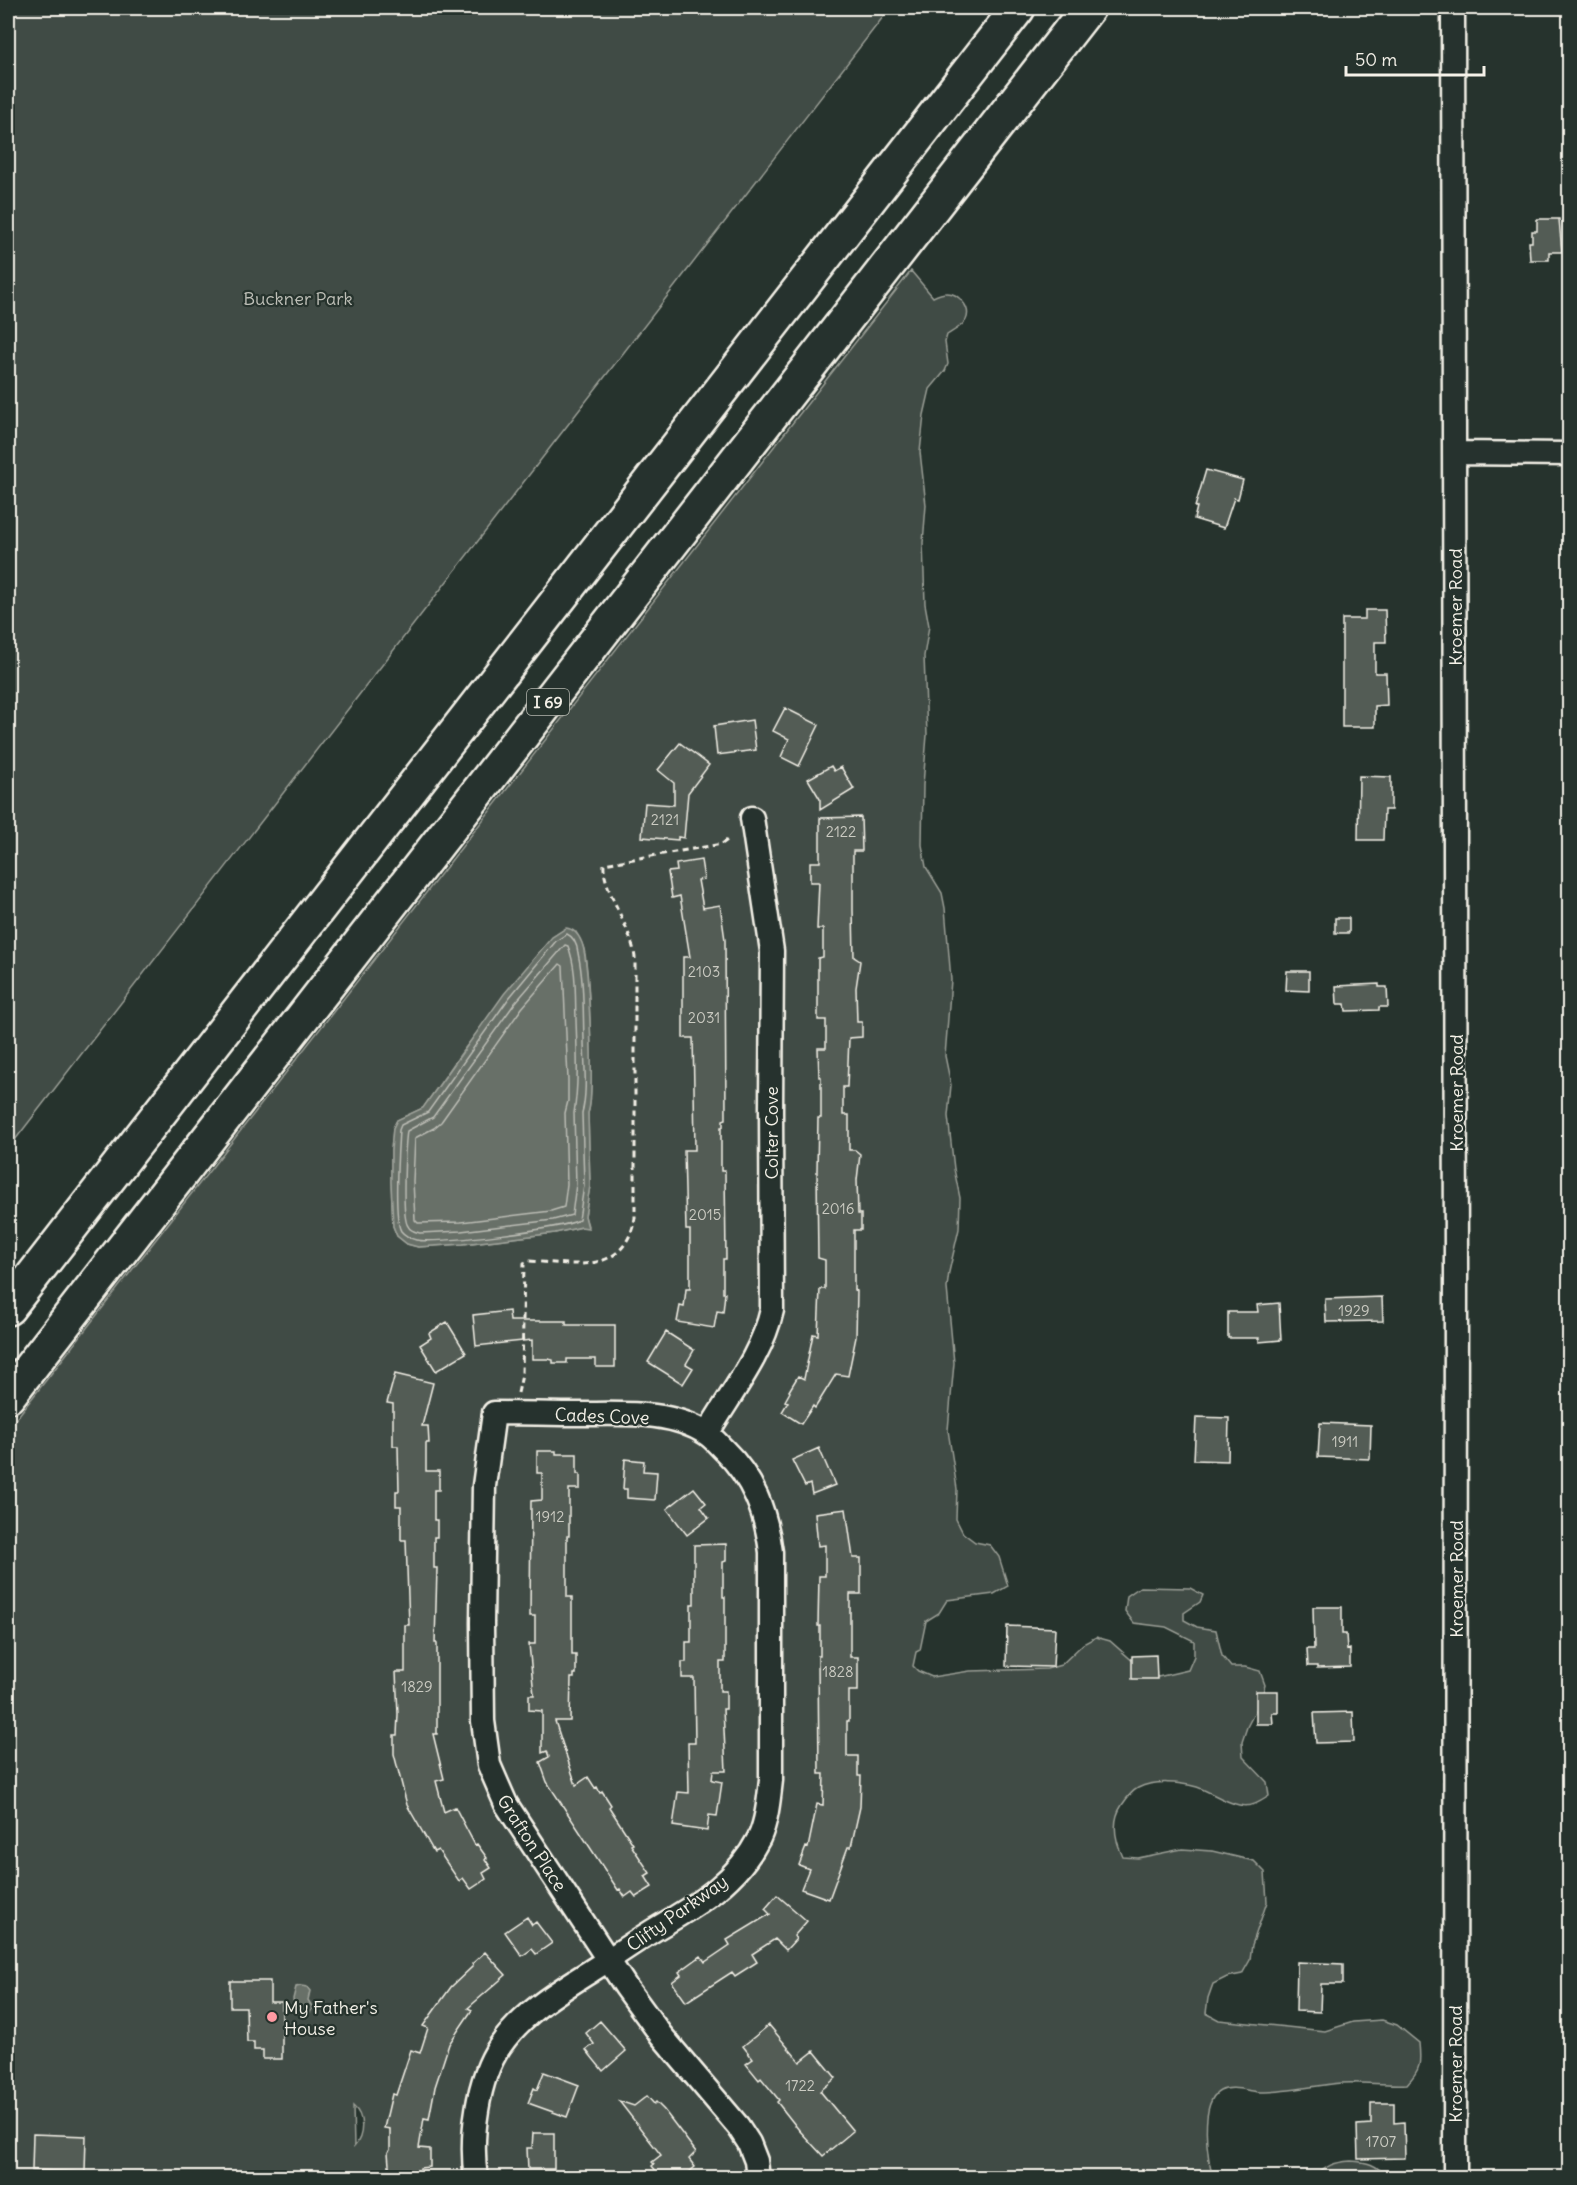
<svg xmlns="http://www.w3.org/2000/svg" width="1577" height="2185" viewBox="0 0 1577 2185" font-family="Delius,sans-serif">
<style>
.green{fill:#414b45;stroke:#9a9e96;stroke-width:1.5;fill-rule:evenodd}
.water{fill:#676f68;stroke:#9fa39b;stroke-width:1.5}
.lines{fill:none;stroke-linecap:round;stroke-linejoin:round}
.shore{stroke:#bcbdb5;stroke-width:1.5}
.building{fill:#525c55;stroke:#f4f1e8;stroke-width:1.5}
.minor-casing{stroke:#f4f1e8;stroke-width:27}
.motorway-casing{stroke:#f4f1e8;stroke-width:38}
.path{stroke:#f4f1e8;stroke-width:3;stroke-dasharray:6 4.5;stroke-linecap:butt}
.minor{stroke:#26332d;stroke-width:22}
.motorway{stroke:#26332d;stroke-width:33}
.poi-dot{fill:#ff9aa2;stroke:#26332d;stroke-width:2}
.labels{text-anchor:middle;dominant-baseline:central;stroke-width:4.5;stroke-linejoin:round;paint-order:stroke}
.number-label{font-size:15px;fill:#ccccc3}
.shield{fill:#26332d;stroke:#b6b8b0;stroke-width:1.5}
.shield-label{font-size:16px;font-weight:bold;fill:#f4f1e8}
.park-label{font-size:18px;fill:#bebfb7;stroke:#26332d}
.street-label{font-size:18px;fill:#f4f1e8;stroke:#26332d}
.poi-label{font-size:18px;fill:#f4f1e8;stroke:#26332d;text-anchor:start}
</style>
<rect width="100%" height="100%" fill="#26332d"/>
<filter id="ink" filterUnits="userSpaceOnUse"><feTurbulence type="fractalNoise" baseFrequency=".0167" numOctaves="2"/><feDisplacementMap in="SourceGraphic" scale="12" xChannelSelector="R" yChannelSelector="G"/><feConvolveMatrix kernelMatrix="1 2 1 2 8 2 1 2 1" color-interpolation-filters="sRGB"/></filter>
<g filter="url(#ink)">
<path class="green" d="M8,8H890L8,1149Z
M911,271L933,297C937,295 942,293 947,293C958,293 972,308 966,320C962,327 953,331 947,335L945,342L948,364L945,371L930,389L924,415L920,452L926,505L923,543L925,604L929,626L924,656L927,735L923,785L922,845L926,867L942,893L945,908L951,980L945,1056L951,1085L948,1116L954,1169L960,1198L959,1229L949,1272L947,1288L954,1363L948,1430L957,1489L956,1519L963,1533L975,1542L990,1545L999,1557L1008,1586L994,1594L947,1600L939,1613L926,1621L920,1650L916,1652L913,1666L918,1671L932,1677L970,1671L1047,1669L1061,1665L1083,1644L1096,1637L1110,1641L1144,1671L1158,1677L1188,1670L1194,1656V1641L1166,1627L1134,1623L1125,1611L1127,1596L1140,1587L1190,1588L1203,1595L1200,1602L1184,1613V1620L1197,1627L1216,1630L1222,1656L1231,1667H1245L1260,1671L1265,1685L1261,1700L1247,1727L1242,1742L1243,1757L1267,1782L1269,1796C1260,1802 1251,1808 1239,1805C1224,1802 1211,1792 1197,1787C1180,1782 1154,1780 1138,1788C1132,1791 1126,1799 1122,1805C1111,1821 1115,1840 1123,1857L1138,1858L1182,1849L1212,1851L1254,1861L1265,1872L1267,1902L1252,1945L1250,1960L1242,1974L1227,1977L1213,1984L1208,1998L1206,2013L1219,2020L1325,2031L1353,2022L1382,2020L1397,2025L1419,2043C1421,2063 1421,2069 1407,2084C1385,2085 1364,2082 1342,2083C1317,2085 1291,2091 1265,2092C1251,2093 1233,2084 1220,2091C1199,2102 1207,2159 1213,2177H8V1429ZM576,932C579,938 582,943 584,949C589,971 595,1095 588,1113L590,1186L585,1216L588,1226L555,1233L463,1244L418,1247L407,1244L397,1236L393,1226L391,1182V1151L393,1128L397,1120L423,1108L462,1052L534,959ZM353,2106C365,2116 364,2136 354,2147Z
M1351,2161C1367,2162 1377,2164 1386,2177H1316C1326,2165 1335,2162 1351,2161Z"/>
<path class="water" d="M566,928C575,929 579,935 582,943C589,962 595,1096 588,1113L590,1186L585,1216L588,1228L581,1227L555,1233L463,1244L418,1247L407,1244L397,1236L393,1226L391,1182V1151L393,1128L397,1120L423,1108L504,994L552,937Z
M301,1986L307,1987L310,1991L308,2000L313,2008L308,2015L296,2013L293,1999L296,1987Z"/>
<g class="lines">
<path class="shore" d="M567,934C574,937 577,945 578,953C584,981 583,1011 584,1040C584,1064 588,1090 582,1113L584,1185L579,1220C562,1229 436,1244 416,1240C411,1239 404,1235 401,1231C393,1218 398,1148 399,1130L401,1125L428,1112L509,998L556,941Z
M565,945L568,946C577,969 575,996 576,1020C577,1051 579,1083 574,1113L576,1184L572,1215L553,1220L461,1231L420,1233C416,1232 410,1231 408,1226C401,1217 405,1146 407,1131L433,1117L515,1003Z
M560,964L563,966L568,1080V1101L565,1113L567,1184L564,1207L551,1211L461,1222L418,1223L415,1220L413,1181L415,1138L434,1128L441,1122L522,1008Z"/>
</g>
<path class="building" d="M1537,219H1559L1562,252H1549V260H1530L1529,242H1532V231H1537Z
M1206,470L1243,480L1238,499L1234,498L1224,528L1194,519L1197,507H1195Z
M1365,610H1385L1386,642H1375V673H1386L1387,705L1375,706V727H1342V619H1365Z
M785,708L819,725L799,766L781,757L789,739L773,731Z
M752,720L756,750L717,755L714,726Z
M680,743L709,765L688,793L684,838L678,837V840L642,837L645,803L674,805V783L658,770Z
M831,766L834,771L841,767L854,789L820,810V799L808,779Z
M1359,776L1391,777V810H1384L1383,840H1358Z
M861,817L862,851H853V910L854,957L860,961L856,988L857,1022H862V1037L849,1038L847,1087H843V1115H849V1150H855L860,1154L857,1180L858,1214H861V1230H854V1290L857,1291L856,1337L848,1376L836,1374L815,1408L813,1406L801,1424L782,1412L788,1402L785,1401L790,1392L789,1391L798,1376L804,1379L813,1334L818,1335L820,1289H825V1260L818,1258L817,1171L818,1118H821V1077H819L818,1048H826V1020H818V958L823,957V929H817L819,882H810V862H820V818Z
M701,860L704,879L698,880L703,908L720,905L725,940L726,1119L723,1120V1127H721V1171H725L726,1259H723V1293H725L723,1312L717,1311L714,1328L677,1322L680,1306L684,1307L686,1289H690V1230H686L684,1150H695L694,1088L693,1038H683V957H690L680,896L672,898L668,872L677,871L676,864Z
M1335,918H1349V933H1335Z
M1287,971H1309V991L1286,990Z
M1379,984V987H1387L1388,1007H1379V1010L1346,1011L1345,1004H1337L1336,986Z
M1382,1297L1383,1321L1326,1322L1325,1299Z
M1279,1303L1281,1340L1259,1342V1338H1228V1312H1258L1257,1305Z
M509,1311L510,1321H566V1325H615V1367H596V1359H567V1363H553V1360L548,1359H532V1340L476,1346L473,1315Z
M447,1322L466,1353L436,1371L420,1345L431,1338L429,1333Z
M666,1332L694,1350L686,1364L693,1368L683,1384L648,1362Z
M395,1374L433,1383L422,1426H428L429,1443H426V1471H439V1490H434V1520H437V1537H434V1568H437L435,1643H437V1734H433L444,1779L436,1781L444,1812L455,1807L475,1845L477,1844L487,1858L485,1859L491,1868L483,1873L486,1879L471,1889L463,1878L459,1881L438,1850L434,1852L407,1805L394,1754V1735H397L398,1714L396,1672H405V1625H409L406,1540H401V1506H396V1491H399L398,1446H393V1404L387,1403Z
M1196,1417L1229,1418L1228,1461L1194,1460Z
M1320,1423L1371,1425L1370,1459L1318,1457Z
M819,1448L835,1485L812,1494L810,1484L805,1486L792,1460Z
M537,1451H556V1454H577V1474H580V1489H569V1536H567V1597H572V1655H576V1674H574V1678H571L570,1721H555L576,1785L588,1777L595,1788L597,1787L600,1793L602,1791L611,1805L609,1807L633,1844L631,1845L650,1873L645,1876L652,1887L636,1897L632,1892L625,1897L620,1889L618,1890L547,1782L540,1762L549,1757L547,1751L542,1753V1711L529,1710V1695H534L529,1644H535V1616H530L531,1501L542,1500V1473H537Z
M625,1459L644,1461L643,1471L657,1472L655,1500L627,1498V1489H623Z
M694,1488L706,1503L701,1507L709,1518L687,1535L667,1509Z
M846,1509L853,1558H861V1594H850V1657H858V1691H849V1721H847V1756H858V1776H861L860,1807L851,1847H848L829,1899L801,1889L809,1869L799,1865L806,1847L808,1848L817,1804L823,1805L824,1774H819L818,1656H820V1626H818L819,1576H825V1545L818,1546L815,1513Z
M726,1544V1561L723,1562V1597H725V1662H720V1691H726V1709H723L726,1771H713L712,1780L722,1782L717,1816L709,1815L707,1831L673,1826L678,1792L689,1793L688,1743H695L694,1678H682V1662H686V1642H691V1604H694V1545Z
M1313,1607H1342V1634H1346L1347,1650L1350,1649V1667L1317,1668V1666H1308L1307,1649H1314Z
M1007,1626L1055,1628L1053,1667L1006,1666Z
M1156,1655L1157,1679H1132V1656Z
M1256,1691H1278V1713H1272L1273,1724H1256Z
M1353,1712L1354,1742L1316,1743L1314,1713Z
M777,1895L807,1921L794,1936L796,1939L786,1950L775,1939L752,1954L757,1962L735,1976L732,1972L686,2002L672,1982L681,1975L679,1972L701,1956L705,1962L730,1945L727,1940L770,1914L765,1909Z
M527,1917L532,1925L536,1922L552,1943L536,1954L532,1949L522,1956L505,1932Z
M485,1952L506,1975L468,2008L472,2010L449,2044L435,2087L429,2119L424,2118L419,2148L430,2149V2167L420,2168V2178H390L388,2152L390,2150V2129L384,2128L392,2094L396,2095L411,2050L420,2053L428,2028L423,2026L451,1987L473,1966L472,1964Z
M1297,1962L1343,1964V1984H1321L1320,2012L1296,2011Z
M230,1981H270V2002H282V2059H263V2050H254V2042H247L246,2007H230Z
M600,2021L626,2051L603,2071L586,2050L594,2044L586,2033Z
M769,2025L800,2062L814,2051L836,2078L820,2091L853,2131L823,2156L799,2130L777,2102L779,2100L761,2078L759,2080L746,2064L753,2059L743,2046Z
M544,2072L579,2085L567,2117L528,2103L534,2088L537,2090Z
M647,2096L654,2104L656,2102L664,2110L696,2152L689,2159L695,2167L682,2178H662L652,2166L654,2164L652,2162L661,2155L619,2101L634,2106Z
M1371,2103H1394V2123L1404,2122L1405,2158L1358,2159L1357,2125L1371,2124Z
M533,2133H554V2169H528L527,2148H532Z
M33,2134L86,2136L85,2172L32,2170Z"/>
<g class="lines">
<defs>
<path id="minor" d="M1453,8L1456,1268L1455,2178
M1455,453L1570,454
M707,1434C730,1394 762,1355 772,1310L771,1110L772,951L752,818
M476,2178C470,2138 477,2079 500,2046C523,2012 561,1990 594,1969C616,1955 637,1940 659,1927C700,1903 737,1881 759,1838C767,1821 769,1798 771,1780V1552C766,1512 753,1478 724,1450C719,1445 713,1438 707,1434C672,1410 622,1414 581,1414C552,1414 523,1413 494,1413L484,1486L482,1623L483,1721L489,1765L506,1804L626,1987L661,2035L738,2126L749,2143L756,2161L758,2178"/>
<path id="motorway" d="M8,1308L1018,8
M8,1396L1088,8"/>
</defs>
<use href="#minor" class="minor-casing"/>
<use href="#motorway" class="motorway-casing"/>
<path class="path" d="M518,1393L522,1375L524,1263L529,1261C574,1264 624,1276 635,1218V958C632,927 602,890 604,864L722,844L730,838"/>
<use href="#minor" class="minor"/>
<use href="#motorway" class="motorway"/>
</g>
</g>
<circle class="poi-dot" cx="272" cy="2017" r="6"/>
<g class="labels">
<g class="number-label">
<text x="665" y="819">2121</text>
<text x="841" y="831">2122</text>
<text x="704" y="971">2103</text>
<text x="704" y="1017">2031</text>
<text x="838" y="1208">2016</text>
<text x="705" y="1214">2015</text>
<text x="1354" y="1310">1929</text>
<text x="1345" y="1441">1911</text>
<text x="550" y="1516">1912</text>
<text x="838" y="1671">1828</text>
<text x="417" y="1686">1829</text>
<text x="800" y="2085">1722</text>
<text x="1381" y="2141">1707</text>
</g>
<rect class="shield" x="527" y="689" width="42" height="26" rx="4.5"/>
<g class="shield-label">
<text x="548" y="702">I 69</text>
</g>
<g class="park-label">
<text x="298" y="298">Buckner Park</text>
</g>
<g class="street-label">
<text transform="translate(1455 607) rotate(-90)">Kroemer Road</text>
<text transform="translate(1456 1093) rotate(-90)">Kroemer Road</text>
<text transform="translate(771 1133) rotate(-90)">Colter Cove</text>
<text transform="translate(602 1416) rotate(2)">Cades Cove</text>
<text transform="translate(1456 1579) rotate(-90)">Kroemer Road</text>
<text transform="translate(532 1843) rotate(57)">Grafton Place</text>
<text transform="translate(677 1913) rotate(-35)">Clifty Parkway</text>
<text transform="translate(1455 2064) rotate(-90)">Kroemer Road</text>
</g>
<g class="poi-label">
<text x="284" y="2007">My Father's<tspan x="284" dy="21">House</tspan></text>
</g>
</g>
<rect width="1577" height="2185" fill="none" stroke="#26332d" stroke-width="30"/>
<rect x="15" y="15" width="1547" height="2155" fill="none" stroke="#f4f1e8" stroke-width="2" filter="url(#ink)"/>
<path d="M1346 66v9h138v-9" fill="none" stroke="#f4f1e8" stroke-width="3"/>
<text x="1355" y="66" font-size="18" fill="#f4f1e8" stroke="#26332d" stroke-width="4.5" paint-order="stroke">50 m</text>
</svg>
